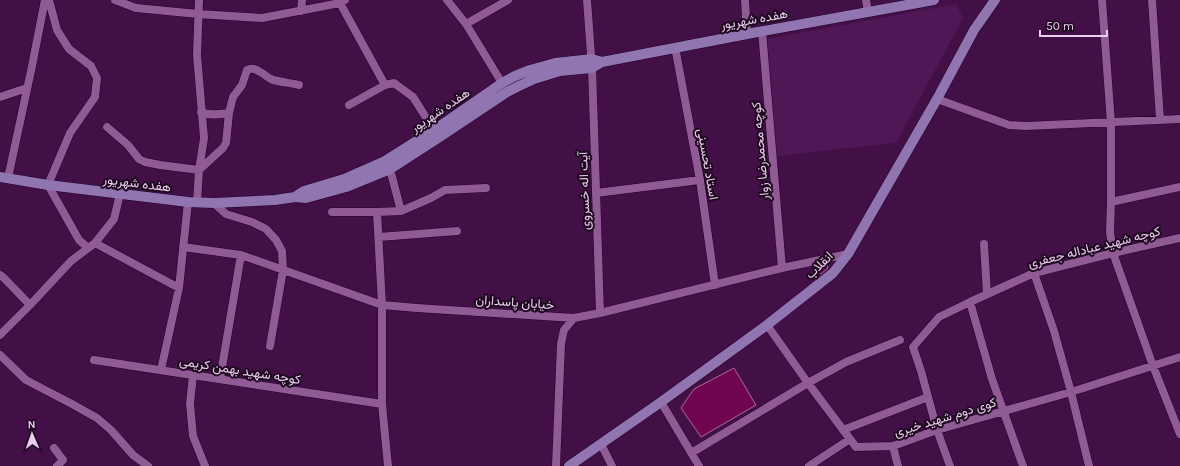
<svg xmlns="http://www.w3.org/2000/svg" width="1180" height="466" viewBox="0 0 1180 466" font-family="Karla,Vazirmatn,sans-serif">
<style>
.built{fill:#4f1755}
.building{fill:#700552;stroke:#b06894}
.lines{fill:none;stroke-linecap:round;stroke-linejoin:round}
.street-casing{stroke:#230028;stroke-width:9}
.secondary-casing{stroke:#230028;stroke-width:11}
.street{stroke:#905a95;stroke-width:8}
.secondary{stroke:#9175b1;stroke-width:10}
.labels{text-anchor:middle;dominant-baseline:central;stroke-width:4;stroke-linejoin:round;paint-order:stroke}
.street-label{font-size:13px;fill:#ebcded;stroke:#1e0920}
</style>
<rect width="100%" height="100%" fill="#421047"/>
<path class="built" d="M956,4L963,18L896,143L776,156L767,39Z"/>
<path class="building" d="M824,263L827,264L828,268L821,274L817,270Z
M734,368L756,405L701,437L681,408L694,389Z"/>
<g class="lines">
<defs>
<path id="street" d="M49,0L57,30L69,49L91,66L97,78L95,97L70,133L48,185L79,240L88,248
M115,0L136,8L198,14L262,18L340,3L345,0
M447,0L466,24L502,83
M587,0L592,68L600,313
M745,0L747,34
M866,0L868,12
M1102,0L1111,123V202L1110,232L1113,253L1153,366L1180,434
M1152,0L1160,119
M340,3L385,85L394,83L413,97L434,130
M301,11L302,0
M466,24L508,0
M762,31L782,268
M675,47L700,180L715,285
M0,97L27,88
M937,99L1009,125L1026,126L1180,119
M349,105L385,85
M201,112C210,116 220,114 229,113
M107,127L128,145L139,159L145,162L160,165L199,170L223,148L226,143L229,113L233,97L242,85L247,70C256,65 265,77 273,80C281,82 290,83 299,85
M390,169L401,211
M8,178L31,71L45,0
M596,193L700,180
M197,202L199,170L204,138L197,55L199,0
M1111,202L1180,187
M214,203L226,214L252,222L266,229L276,240L282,251L283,270L270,346
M332,212H377
M379,237L457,231
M95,243L179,288
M984,244L987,294
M183,247L241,255L382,305L417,308L574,318L600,313L782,268L848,254
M1034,273L1054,331L1071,392L1089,466
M0,275L4,278L30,305
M970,302L992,379L1023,466
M767,325L808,383L856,447L893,446L937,430L1071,392L1180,357
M0,335L30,305L71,261L95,243L114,219L120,194
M0,355L26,380L72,404L97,418L111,430L133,455L148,466
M94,360L382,404
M161,370L179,288L188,202
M193,375L190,404L193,436L205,466
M220,379L241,255
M661,402L699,466
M843,430L928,397
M601,444L612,466
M893,446L898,466
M54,448L63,460L57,466
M691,453L808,383L846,362L900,340
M388,466L382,404V305L377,212L401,211L431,198L445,190L486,188
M556,466L561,344L564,330L574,318
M809,466L850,439
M950,466L937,430L921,371L913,347L939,317L970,302L1034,273L1113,253L1180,238"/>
<path id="secondary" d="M0,177L48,185L188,202L214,203L275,200L295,197L306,198L346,187L390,169L438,138L507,92L519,86L534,79L560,71L592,68L602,62L747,34L934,0
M295,197L304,191L344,179L385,161L434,130L502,83L515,76L530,70L555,63L592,59L602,62
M569,466L661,402L767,325L833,273L848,254L937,99L974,30L995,0"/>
</defs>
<use href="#street" class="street-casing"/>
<use href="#secondary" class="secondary-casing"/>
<use href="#street" class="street"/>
<use href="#secondary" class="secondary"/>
</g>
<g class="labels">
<g class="street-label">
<text transform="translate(754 19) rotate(-10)">هفده شهریور</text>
<text transform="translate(440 110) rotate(-34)">هفده شهریور</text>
<text transform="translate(760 151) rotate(-95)">کوچه محمدرضا زوار</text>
<text transform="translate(708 164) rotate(80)">استاد تحسینی</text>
<text transform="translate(137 183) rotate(7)">هفده شهریور</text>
<text transform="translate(584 191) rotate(-92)">آیت اله خسروی</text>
<text transform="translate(1094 247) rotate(-14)">کوچه شهید عباداله جعفری</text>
<text transform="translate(819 265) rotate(-44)">انقلاب</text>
<text transform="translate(515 302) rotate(4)">خیابان پاسداران</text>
<text transform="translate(240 370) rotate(9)">کوچه شهید بهمن کریمی</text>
<text transform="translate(945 417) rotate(-17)">کوی دوم شهید خیری</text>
</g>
</g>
<g transform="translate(32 434) rotate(358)" stroke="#1e0920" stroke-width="3" paint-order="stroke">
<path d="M0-3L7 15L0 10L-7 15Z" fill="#ebcded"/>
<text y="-6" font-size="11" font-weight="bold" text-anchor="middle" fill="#ebcded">N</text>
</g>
<path d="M1040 30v6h67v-6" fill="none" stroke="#ebcded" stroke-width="2"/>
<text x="1046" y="30" font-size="12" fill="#ebcded" stroke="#1e0920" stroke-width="3" paint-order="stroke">50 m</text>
</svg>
